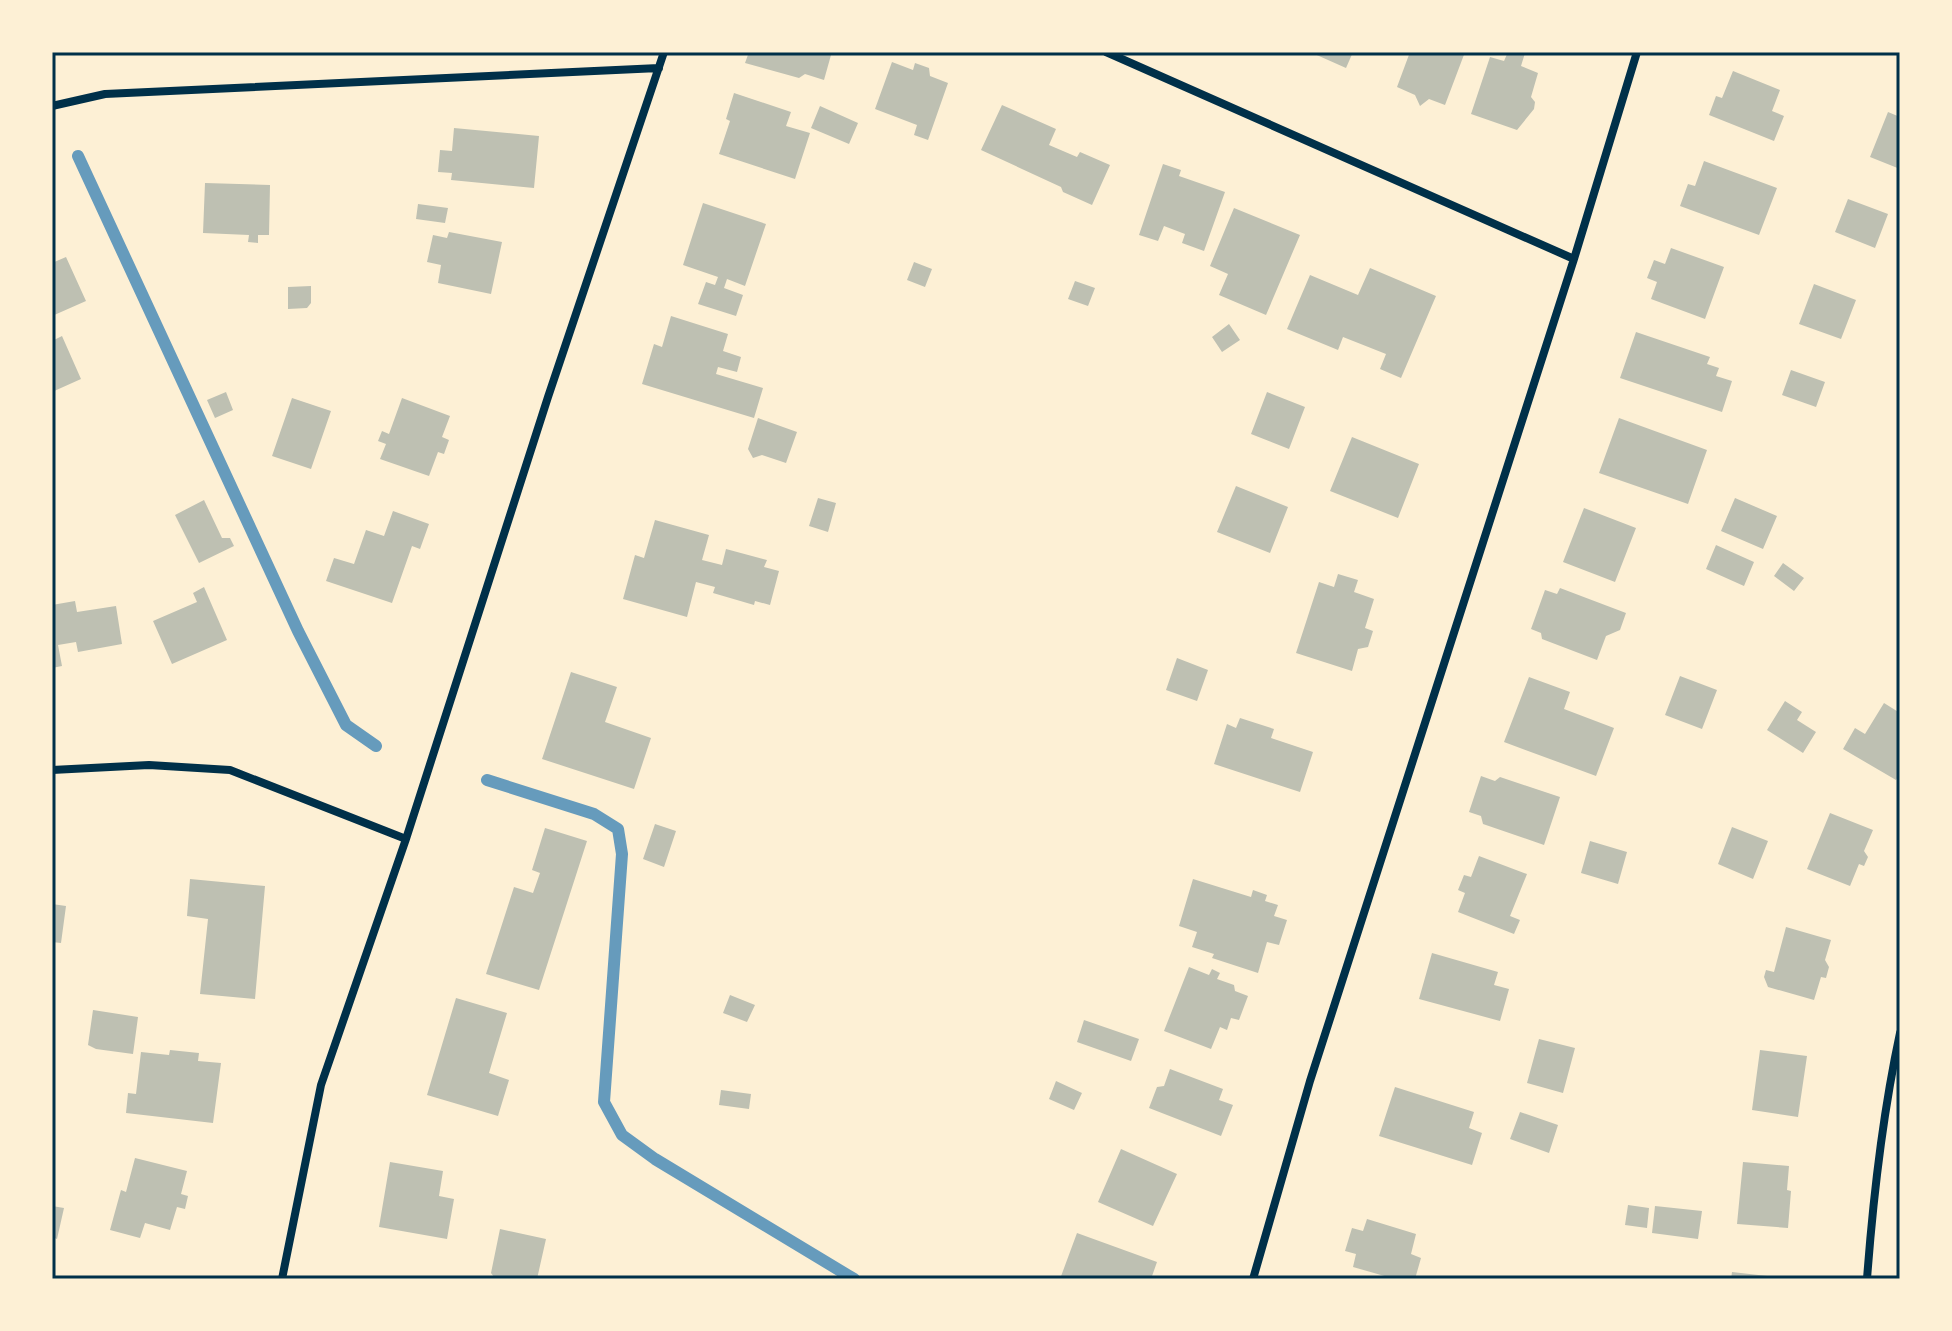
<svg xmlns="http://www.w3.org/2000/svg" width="1952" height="1331" viewBox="0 0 1952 1331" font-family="Georgia,serif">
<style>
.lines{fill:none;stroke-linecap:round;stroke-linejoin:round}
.stream{stroke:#669bbc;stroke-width:12}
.building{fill:#bec0b2}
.minor{stroke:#003049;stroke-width:8}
.neatline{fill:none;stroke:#003049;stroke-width:3}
</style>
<rect width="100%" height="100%" fill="#fdf0d5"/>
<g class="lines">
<path class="stream" d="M78,156L298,631L346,725L376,746
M487,780L594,814L618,829L622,854L604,1102L622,1135L655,1159L854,1279"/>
</g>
<path class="building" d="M749,52H818L831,55L824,80L805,74L799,78L745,63Z
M1310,52H1353L1346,68Z
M1410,52H1465L1445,105L1429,99L1420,106L1415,95L1397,87Z
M1508,52L1525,53L1521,66L1538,73L1531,97L1535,102L1534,109L1517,130L1471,114L1490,57L1504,61Z
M892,62L913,70L915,63L929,68L930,76L948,83L928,140L914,135L917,125L875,109Z
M1733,71L1780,90L1772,111L1784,116L1774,141L1709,115L1716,96L1722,98Z
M734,93L791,112L786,126L810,133L795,179L719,154L730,121L726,119Z
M1002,105L1056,129L1049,145L1077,157L1080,152L1110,165L1092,205L1063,192L1061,187L981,150Z
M820,106L858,123L849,144L811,128Z
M1888,112L1900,117V169L1870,157Z
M454,128L539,136L534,188L451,180L452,173L438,172L440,150L452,151Z
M1704,161L1777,188L1759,235L1680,206L1688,184L1695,186Z
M1163,164L1181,170L1179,176L1225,192L1204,251L1182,243L1185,234L1164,226L1158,241L1139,235Z
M205,183L270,185L269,235H258V243L248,242L249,235L203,233Z
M1848,199L1888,214L1875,248L1835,232Z
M703,203L766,224L745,286L727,279L724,288L743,295L736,316L698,304L706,282L715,285L718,277L683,265Z
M418,204L448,208L445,223L416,219Z
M1234,208L1300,235L1266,315L1219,295L1228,274L1210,266Z
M449,232L502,242L491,294L438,283L441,265L427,262L433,235L447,238Z
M1671,248L1724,267L1705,319L1651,299L1657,282L1647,278L1654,260L1665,264Z
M66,257L86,301L52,316V263Z
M914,262L932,269L925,287L907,280Z
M1370,268L1436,296L1401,378L1380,369L1386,354L1343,337L1338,350L1287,329L1310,275L1358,295Z
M1075,281L1095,288L1088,306L1068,299Z
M1814,284L1856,300L1841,339L1799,324Z
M311,286V303L307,308L288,309V287Z
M671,316L728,334L723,351L741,357L737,372L718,367L716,374L763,388L754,418L642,384L654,344L662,347Z
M1229,324L1240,340L1222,352L1212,337Z
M1636,332L1710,357L1707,364L1719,368L1716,376L1732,381L1722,412L1620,378Z
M62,336L81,379L52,392V341Z
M1791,370L1825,382L1816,407L1782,395Z
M226,392L233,410L215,418L207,400Z
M1267,392L1305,407L1289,449L1251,434Z
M292,398L331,411L311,469L272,456Z
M402,398L450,416L442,437L449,440L444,454L438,452L429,476L380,459L386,444L378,441L382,431L389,434Z
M758,418L797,432L786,463L762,455L753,458L748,449Z
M1619,418L1707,450L1688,504L1599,473Z
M1352,437L1419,464L1398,518L1330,491Z
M1236,486L1288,507L1270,553L1217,532Z
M818,498L836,503L828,532L809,526Z
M1735,498L1777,516L1763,549L1721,531Z
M204,500L222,538H230L234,546L199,563L175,515Z
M1584,508L1636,528L1615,582L1563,562Z
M393,511L429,524L420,549L412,546L392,603L326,581L334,558L354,564L366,530L384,536Z
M655,520L709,535L702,560L722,565L726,549L767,560L764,567L779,571L770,605L755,601L754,605L713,593L715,587L696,582L687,617L623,599L635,555L644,558Z
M1716,545L1754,562L1744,586L1706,569Z
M1783,563L1804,578L1794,591L1774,576Z
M1338,574L1358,580L1354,592L1374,599L1365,628L1373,631L1368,647L1358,649L1352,671L1296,653L1319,582L1334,587Z
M204,587L227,640L172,664L153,621L197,602L193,593Z
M1560,588L1626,613L1620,630L1606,636L1597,660L1542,639L1541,633L1531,629L1545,590L1557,594Z
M75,601L77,612L116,606L122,644L78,652L76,642L58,645L62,666L52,668V605Z
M1177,658L1208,670L1197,701L1166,690Z
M571,672L617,687L605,722L651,738L634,789L542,759Z
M1680,676L1717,690L1702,729L1665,715Z
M1529,677L1570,692L1564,709L1614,728L1596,776L1504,742Z
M1785,701L1802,712L1797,720L1816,732L1803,753L1767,730Z
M1884,703L1900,713V773L1896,780L1843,749L1855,728L1865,734Z
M1240,718L1274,729L1271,738L1313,752L1300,792L1214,764L1227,724L1236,728Z
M1481,776L1495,781L1500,777L1560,797L1544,845L1483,824L1481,816L1469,812Z
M1830,813L1873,830L1864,851L1868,857L1864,866L1859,864L1850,886L1807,869Z
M655,824L676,831L664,867L643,859Z
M1732,827L1768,841L1753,879L1718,864Z
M545,828L587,841L539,990L486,974L514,887L533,893L540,873L532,870Z
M1590,841L1627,852L1618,884L1581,873Z
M1479,856L1527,874L1510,916L1520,920L1514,934L1458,912L1465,893L1458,890L1464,875L1471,877Z
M190,879L265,886L255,999L200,994L208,919L187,916Z
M1193,879L1251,897L1253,890L1267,895L1265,901L1278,905L1274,916L1287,920L1279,945L1267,942L1258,973L1212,958L1214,954L1192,947L1197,932L1179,926Z
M52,904L66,906L61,943L52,942Z
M1786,927L1831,940L1825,960L1829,967L1826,978L1821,977L1814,1000L1768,987L1764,977L1766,970L1774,972Z
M1432,953L1498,972L1494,985L1509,989L1500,1021L1419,999Z
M1189,967L1209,975L1212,969L1220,973L1217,979L1234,985L1235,991L1248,996L1239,1020L1231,1018L1227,1030L1220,1027L1211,1049L1164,1031Z
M730,995L755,1005L747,1022L723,1013Z
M456,998L507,1013L489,1073L509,1080L498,1116L427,1095Z
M93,1010L138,1017L133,1054L96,1049L88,1045Z
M1084,1020L1139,1039L1131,1061L1077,1042Z
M1539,1039L1575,1048L1563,1093L1527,1083Z
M170,1050L199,1053L198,1061L221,1063L213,1123L126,1113L128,1093L136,1094L141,1052L169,1055Z
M1760,1050L1807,1056L1798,1117L1752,1110Z
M1170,1069L1223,1089L1219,1100L1233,1105L1221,1136L1149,1108L1157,1087L1164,1086Z
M1056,1081L1082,1093L1074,1110L1049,1099Z
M1395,1087L1474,1112L1469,1128L1482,1133L1472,1165L1379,1136Z
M721,1090L751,1094L749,1109L719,1105Z
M1520,1112L1558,1125L1549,1153L1510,1139Z
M1121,1149L1177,1174L1153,1226L1098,1202Z
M135,1158L187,1171L181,1194L188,1196L185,1209L177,1207L170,1230L145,1223L140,1238L110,1230L121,1190L126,1192Z
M390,1162L443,1171L439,1196L454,1199L447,1239L379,1227Z
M1743,1162L1789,1166L1787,1190L1791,1191L1788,1228L1737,1224Z
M1628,1205L1649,1208L1647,1228L1625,1225Z
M52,1206L64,1208L57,1239L52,1237Z
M1655,1206L1702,1211L1698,1239L1652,1233Z
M1367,1219L1416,1234L1411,1254L1421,1258L1415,1279H1388V1277L1353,1267L1356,1254L1345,1251L1352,1228L1363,1231Z
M500,1229L546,1239L537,1279H505L494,1277L491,1273Z
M1077,1233L1157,1262L1151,1279H1060Z
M1732,1272L1776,1277V1279H1731Z"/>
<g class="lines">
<path class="minor" d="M1106,52L1574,259
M52,106L105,94L659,68
M52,770L149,765L230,770L406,839
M282,1279L321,1085L406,839L548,397L664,52
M1253,1279L1310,1081L1574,259L1637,52
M1867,1279C1873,1199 1883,1112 1900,1033"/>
</g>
<rect width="1952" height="1331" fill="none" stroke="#fdf0d5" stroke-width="108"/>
<rect x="54" y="54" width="1844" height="1223" class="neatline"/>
</svg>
